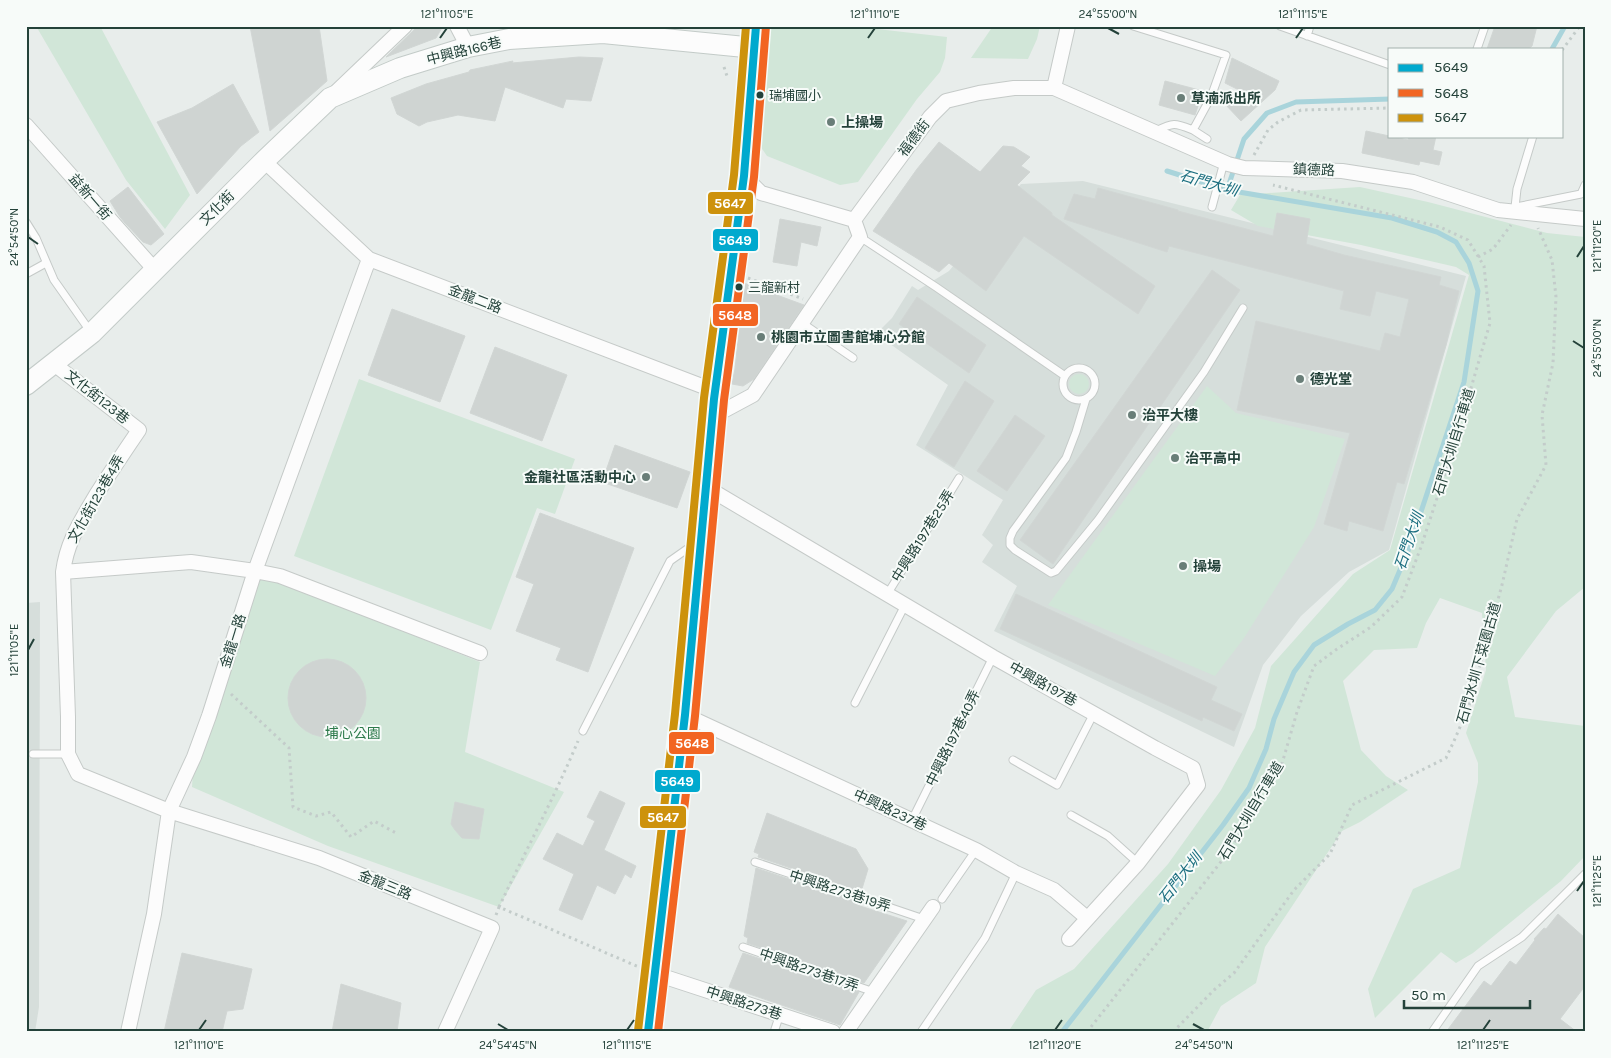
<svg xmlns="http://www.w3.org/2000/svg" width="1611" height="1058" viewBox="0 0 1611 1058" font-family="Karla,'Noto Sans TC',sans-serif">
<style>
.built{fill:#d6dedb}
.green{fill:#d1e6d8}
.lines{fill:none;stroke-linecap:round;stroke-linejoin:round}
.stream{stroke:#a9d4db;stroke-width:5}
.building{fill:#cfd4d2;stroke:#d1d6d4}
.lane-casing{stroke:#c5cac8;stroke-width:9}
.street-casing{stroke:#c5cac8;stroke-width:16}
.secondary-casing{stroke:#c3cbc8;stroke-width:22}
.path{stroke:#c3ccca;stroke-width:3;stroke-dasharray:2.5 4;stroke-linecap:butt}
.lane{stroke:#fcfcfc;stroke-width:7}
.street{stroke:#fcfcfc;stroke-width:14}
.secondary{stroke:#fcfcfc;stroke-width:20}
.bus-1-casing{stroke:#f7fbf9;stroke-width:11}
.bus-2-casing{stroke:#f7fbf9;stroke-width:11}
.bus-3-casing{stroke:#f7fbf9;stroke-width:11}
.bus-1{stroke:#00a9ce;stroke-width:8}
.bus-2{stroke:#f26522;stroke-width:8}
.bus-3{stroke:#cd920c;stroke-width:8}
.ticks{fill:none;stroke:#24423a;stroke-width:2}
.bus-dot{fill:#24423a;stroke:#f7fbf9;stroke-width:2}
.poi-dot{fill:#697e78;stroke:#f7fbf9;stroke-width:2}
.labels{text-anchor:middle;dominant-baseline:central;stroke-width:4;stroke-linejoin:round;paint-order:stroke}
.bus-label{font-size:13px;fill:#24423a;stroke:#f7fbf9;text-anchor:start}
.street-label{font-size:14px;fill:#24423a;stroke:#f7fbf9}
.poi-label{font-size:14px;font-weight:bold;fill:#24423a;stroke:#f7fbf9;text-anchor:start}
.park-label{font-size:14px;fill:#2d7a4b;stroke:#f7fbf9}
.water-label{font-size:15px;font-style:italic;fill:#1c6f80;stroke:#f7fbf9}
.line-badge{stroke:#f7fbf9;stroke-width:2}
.badge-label{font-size:14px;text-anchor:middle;font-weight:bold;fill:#fff}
.neatline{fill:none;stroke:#24423a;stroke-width:2}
.ticks-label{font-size:12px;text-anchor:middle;fill:#24423a}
</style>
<rect width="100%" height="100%" fill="#e8edeb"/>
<path class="built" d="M1083,181L1466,276L1389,550L1349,572L1301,616L1263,665L1234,747L994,631L1017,586L982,562L993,545L982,535L1003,500L916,445L948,385L876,334L892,318L912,286L918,290L949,271L1021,184Z
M40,602L39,1007L35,1032H26V603Z"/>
<path class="green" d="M36,26H100L190,195L165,229L126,180Z
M771,26H851L947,37L945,58L940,72L917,99L858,182L840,185L767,156L760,146Z
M993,26H1040L1037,39L1028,59L971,58Z
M1360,187L1428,202L1547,233L1585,237V587L1556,611L1507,677L1515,717L1585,726V856L1561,881L1473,953L1456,963L1441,952L1375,1018L1368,989L1413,889L1460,868L1478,782V763L1466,733L1486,670L1482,613L1440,598L1426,623L1417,648L1374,650L1343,681L1361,750L1386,776L1408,790L1360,822L1342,831L1265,947L1256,983L1221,1006L1207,1032H1008L1036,990L1074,969L1168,864L1221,790L1255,728L1271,666L1353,574L1390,550L1469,275L1456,267L1361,245L1258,226L1231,210L1240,195Z
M1069 384a10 10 0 1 1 20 0a10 10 0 1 1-20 0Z
M359,379L575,459L555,514L537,508L491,630L294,556Z
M1207,386L1236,413L1345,439L1314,527L1244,638L1215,676L1048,605Z
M262,575L480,662L465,752L564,792L499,907L328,846L192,787L194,757Z"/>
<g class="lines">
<path class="stream" d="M1552,49L1565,26
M1227,190L1244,139L1267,113L1296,102L1390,99
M1062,1032L1223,825L1249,788L1266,749L1274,719L1294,672L1314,645L1348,624L1375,610L1392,589L1408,551L1464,382L1478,291L1469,263L1456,242L1437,232L1392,218L1227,190L1167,171"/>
</g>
<path class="building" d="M250,26H319L327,81L270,131Z
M418,26H443L436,38L386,57Z
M1495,26H1537L1532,46L1528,49H1487Z
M579,57L603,58L591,101L566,99L563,108L505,87L495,121L458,115L427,122L419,126L397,114L391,98L426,84L469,72L470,70L513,61L512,63Z
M1232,58L1279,81L1275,90L1241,121L1224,103L1241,91L1225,83Z
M1165,81L1203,91L1195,115L1159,105Z
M233,84L259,132L241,146L197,194L157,122L192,108Z
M1366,131L1408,140L1409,136H1436L1433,150L1442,152L1439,165L1420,161L1419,165L1362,153Z
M939,142L980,172L1003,146L1014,147L1030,157L1021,166L1030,172L1017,185L1052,213V215L1155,286L1138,314L1024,236L986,291L949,263L939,272L873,231L917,169Z
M128,187L164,234L151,245L143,242L125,223L120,217L110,201Z
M1098,188L1178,210V211L1273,236L1277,213L1310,219L1306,244L1344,255L1441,277L1439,285L1459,291L1446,345L1404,484L1397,482L1383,531L1349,521L1347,531L1324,524L1350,433L1237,410L1256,321L1380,351L1385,333L1400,337L1409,299L1376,291L1370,316L1340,309L1344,291L1169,246L1167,252L1064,219L1074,194L1095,199Z
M780,219L821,227L817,246L801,242L797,266L773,262Z
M1212,270L1240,290L1053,564L1020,540Z
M744,283L804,305L754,379L743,386L732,384L735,369Z
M917,297L986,345L969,373L899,324Z
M392,309L465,336L440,402L368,375Z
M495,347L567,375L542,441L470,413Z
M965,381L994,401L954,467L925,448Z
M1015,415L1045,436L1007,491L977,471Z
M615,445L690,472L677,508L602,482Z
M540,513L634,548L588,672L556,660L561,648L516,631L534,584L516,577Z
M1016,594L1217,687L1211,700L1242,714L1234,731L1203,717L1202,721L1000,629Z
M288 698a39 39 0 1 1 78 0a39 39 0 1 1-78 0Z
M600,791L625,803L604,850L636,866L631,878L625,874L615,894L597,885L582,920L559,910L574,874L543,859L557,833L583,846L595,821L587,817Z
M455,802L484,809L479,839L462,838L455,830L451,824Z
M767,813L856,849L868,869L861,892L758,857L759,854L754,852Z
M756,868L858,902L857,905L907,921L864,983L747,943L748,938L744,936Z
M1558,914L1585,938V986L1560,1019L1577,1032H1446L1484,981L1491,986L1510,961L1516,965L1535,940L1534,939L1544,928L1546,929Z
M182,953L252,969L243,1009L227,1011L222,1032H164Z
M743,953L859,992L840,1025L729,987Z
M341,984L401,1003L397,1032H332Z"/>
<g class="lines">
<defs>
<path id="lane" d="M1133,26L1226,55L1211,97L1193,130C1175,123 1174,122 1156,131
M1280,26L1390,65
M1307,36L1310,26
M1477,49L1485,26
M1193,130L1207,139
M1212,207L1224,162
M1515,207L1517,189L1533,136
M1516,207L1581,194L1585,185
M26,222L36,238L54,280L90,331
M860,237L936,287L1065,376
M26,274L46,263
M802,323L853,358
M1063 384a16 16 0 1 1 32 0a16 16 0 1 1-32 0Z
M1086,399L1076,432L1066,458L1013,531L1010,538V545L1015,550L1051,573L1056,571L1098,520L1204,372L1243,308
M888,593L959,478
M855,703L905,605
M583,731L670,561L697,542
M33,754H68
M1013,760L1057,785L1094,713
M1071,815L1108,836L1138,863
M912,820L993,657
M755,862L924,919
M942,899L976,850
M743,947L874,992
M774,1032L780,1014
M921,1032L985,938L1016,873
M1432,1032L1478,966L1522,937L1585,874"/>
<path id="street" d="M457,26L468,47
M1054,88L1228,164L1244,168L1342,171L1413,182L1498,210L1585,219
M337,91L405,26
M26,125L155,270
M264,161L369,259L715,391
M744,176L761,193L854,220L930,117L946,101L979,93L1014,88H1054L1068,26
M54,364L139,430C124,452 110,473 96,495C81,521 67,541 63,572L68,717V754L78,774L169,811L319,858L492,928L445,1032
M712,417L753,395L860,237L854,220
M706,487L993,657L1155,748L1193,768L1198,785L1138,863L1069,939
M63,572L191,562L255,571L280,576L480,653
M685,715L976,850L1016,873L1054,890L1087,918
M656,974L833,1032
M128,1032L154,914L169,811L194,757L209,716L255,571L369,259
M846,1032L933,907"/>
<path id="secondary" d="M26,385L92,333L264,161L330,98L400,68L468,47L509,39L603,33L755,48
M648,1032L685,715L714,399L732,273L744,176L755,48L756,26"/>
</defs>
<use href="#lane" class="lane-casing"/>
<use href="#street" class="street-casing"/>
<use href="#secondary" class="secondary-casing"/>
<path class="path" d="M1562,50L1580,26
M724,67L728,79
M1254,155L1268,130L1278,122L1301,110L1390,108
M1478,257L1493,249L1511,225
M748,278L803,299
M231,694L289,748L293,807L316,816L331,812L351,837L374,821L396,833
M499,907C525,852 554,798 578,741
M496,915L499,907L639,967
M1087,1032L1231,849L1281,767L1297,712L1314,666L1337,649L1371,627L1402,597L1421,547L1454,446L1490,323L1484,266L1468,240L1440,227L1273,185
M1173,1032L1214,990L1234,973L1294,890L1330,854L1352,805L1446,758L1454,741L1469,706L1502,585L1517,519L1546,465L1542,415L1553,363L1556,297L1552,260L1538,228"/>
<use href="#lane" class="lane"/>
<use href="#street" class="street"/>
<use href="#secondary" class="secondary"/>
<defs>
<path id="bus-1" d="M648,1032L685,715L714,399L744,176L756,26"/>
<path id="bus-2" d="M658,1032L695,716L724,400L754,177L766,26"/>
<path id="bus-3" d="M638,1031L675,714L704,398L734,175L746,26"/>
</defs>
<use href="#bus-1" class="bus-1-casing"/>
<use href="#bus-2" class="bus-2-casing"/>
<use href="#bus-3" class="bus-3-casing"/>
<use href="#bus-1" class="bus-1"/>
<use href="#bus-2" class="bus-2"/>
<use href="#bus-3" class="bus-3"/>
</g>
<path class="ticks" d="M1108,28L1119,34M440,38L447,28M868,38L875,28M1296,38L1303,28M28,237L38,244M1577,257L1584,246M1573,341L1584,348M28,650L34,639M1577,891L1584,881M498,1024L508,1030M1193,1024L1204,1030M199,1030L206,1020M627,1030L634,1020M1055,1030L1062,1020M1483,1030L1490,1020"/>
<g class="bus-dot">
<circle cx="760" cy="95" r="4.5"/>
<circle cx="739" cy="287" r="4.5"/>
</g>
<g class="poi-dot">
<circle cx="1181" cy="98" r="5"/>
<circle cx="831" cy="122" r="5"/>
<circle cx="761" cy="337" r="5"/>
<circle cx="1300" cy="379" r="5"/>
<circle cx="1132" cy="415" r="5"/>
<circle cx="1175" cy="458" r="5"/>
<circle cx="646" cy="477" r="5"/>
<circle cx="1183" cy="566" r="5"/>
</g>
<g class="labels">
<g class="bus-label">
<text x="769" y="95">瑞埔國小</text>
<text x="748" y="287">三龍新村</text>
</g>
<g class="street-label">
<text transform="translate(464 51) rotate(-14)">中興路166巷</text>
<text transform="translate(914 138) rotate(-53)">福德街</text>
<text transform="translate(1314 170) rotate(2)">鎮德路</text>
<text transform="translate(90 197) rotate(49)">益新一街</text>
<text transform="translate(217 208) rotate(-45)">文化街</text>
<text transform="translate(475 299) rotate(21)">金龍二路</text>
<text transform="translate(97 397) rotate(38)">文化街123巷</text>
<text transform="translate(1454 442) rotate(-73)">石門大圳自行車道</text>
<text transform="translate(96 499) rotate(-60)">文化街123巷4弄</text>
<text transform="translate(923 536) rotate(-58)">中興路197巷25弄</text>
<text transform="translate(233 641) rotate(-73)">金龍一路</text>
<text transform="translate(1479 663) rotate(-74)">石門水圳下菜園古道</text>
<text transform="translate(1043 684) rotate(29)">中興路197巷</text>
<text transform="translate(953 738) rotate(-64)">中興路197巷40弄</text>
<text transform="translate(890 810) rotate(25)">中興路237巷</text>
<text transform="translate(1251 811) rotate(-59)">石門大圳自行車道</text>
<text transform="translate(385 885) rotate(22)">金龍三路</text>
<text transform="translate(840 891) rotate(18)">中興路273巷19弄</text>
<text transform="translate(809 970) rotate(19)">中興路273巷17弄</text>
<text transform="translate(744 1003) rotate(18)">中興路273巷</text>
</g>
<g class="poi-label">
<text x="1191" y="98">草湳派出所</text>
<text x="841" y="122">上操場</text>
<text x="771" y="337">桃園市立圖書館埔心分館</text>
<text x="1310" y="379">德光堂</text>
<text x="1142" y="415">治平大樓</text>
<text x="1185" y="458">治平高中</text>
<text x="636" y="477" text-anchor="end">金龍社區活動中心</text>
<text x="1193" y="566">操場</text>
</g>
<g class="park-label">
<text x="353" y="733">埔心公園</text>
</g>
<g class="water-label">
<text transform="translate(1209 183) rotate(16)">石門大圳</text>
<text transform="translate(1409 541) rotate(-71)">石門大圳</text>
<text transform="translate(1180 878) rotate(-52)">石門大圳</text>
</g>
</g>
<g class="line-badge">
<rect x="707" y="191" width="47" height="24" rx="5" fill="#cd920c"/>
<rect x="712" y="228" width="47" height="24" rx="5" fill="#00a9ce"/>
<rect x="712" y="303" width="47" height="24" rx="5" fill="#f26522"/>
<rect x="668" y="731" width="47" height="24" rx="5" fill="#f26522"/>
<rect x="654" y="769" width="47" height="24" rx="5" fill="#00a9ce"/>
<rect x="639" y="805" width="48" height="24" rx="5" fill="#cd920c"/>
</g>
<g class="badge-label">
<text x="730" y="208">5647</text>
<text x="735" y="245">5649</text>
<text x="735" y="320">5648</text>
<text x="692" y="748">5648</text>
<text x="677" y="786">5649</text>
<text x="663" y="822">5647</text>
</g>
<rect width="1611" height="1058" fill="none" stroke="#f7fbf9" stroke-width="55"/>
<rect x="1388" y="48" width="175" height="90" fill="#f7fbf9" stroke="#a3b1ad"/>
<rect x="1398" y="64" width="25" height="8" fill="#00a9ce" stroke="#a3b1ad"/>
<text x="1434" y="72" font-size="15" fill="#24423a">5649</text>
<rect x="1398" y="89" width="25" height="8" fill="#f26522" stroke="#a3b1ad"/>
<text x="1434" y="98" font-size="15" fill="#24423a">5648</text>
<rect x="1398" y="114" width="25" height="8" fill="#cd920c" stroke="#a3b1ad"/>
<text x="1434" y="122" font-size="15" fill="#24423a">5647</text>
<path d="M1404 1000v8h126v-8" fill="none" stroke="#24423a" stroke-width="2.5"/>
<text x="1411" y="1000" font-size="15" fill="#24423a" stroke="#f7fbf9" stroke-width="4" paint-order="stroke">50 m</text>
<rect x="28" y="28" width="1556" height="1002" class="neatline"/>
<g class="ticks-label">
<text x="447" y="18">121°11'05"E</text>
<text x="875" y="18">121°11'10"E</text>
<text x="1108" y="18">24°55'00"N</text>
<text x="1303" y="18">121°11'15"E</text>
<text transform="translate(14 237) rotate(-90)" y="4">24°54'50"N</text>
<text transform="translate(1597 246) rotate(-90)" y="4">121°11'20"E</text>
<text transform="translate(1597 348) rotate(-90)" y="4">24°55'00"N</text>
<text transform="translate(14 650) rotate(-90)" y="4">121°11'05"E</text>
<text transform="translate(1597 881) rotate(-90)" y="4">121°11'25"E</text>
<text x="199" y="1049">121°11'10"E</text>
<text x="508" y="1049">24°54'45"N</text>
<text x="627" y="1049">121°11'15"E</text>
<text x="1055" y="1049">121°11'20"E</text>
<text x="1204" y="1049">24°54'50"N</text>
<text x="1483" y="1049">121°11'25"E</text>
</g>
</svg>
